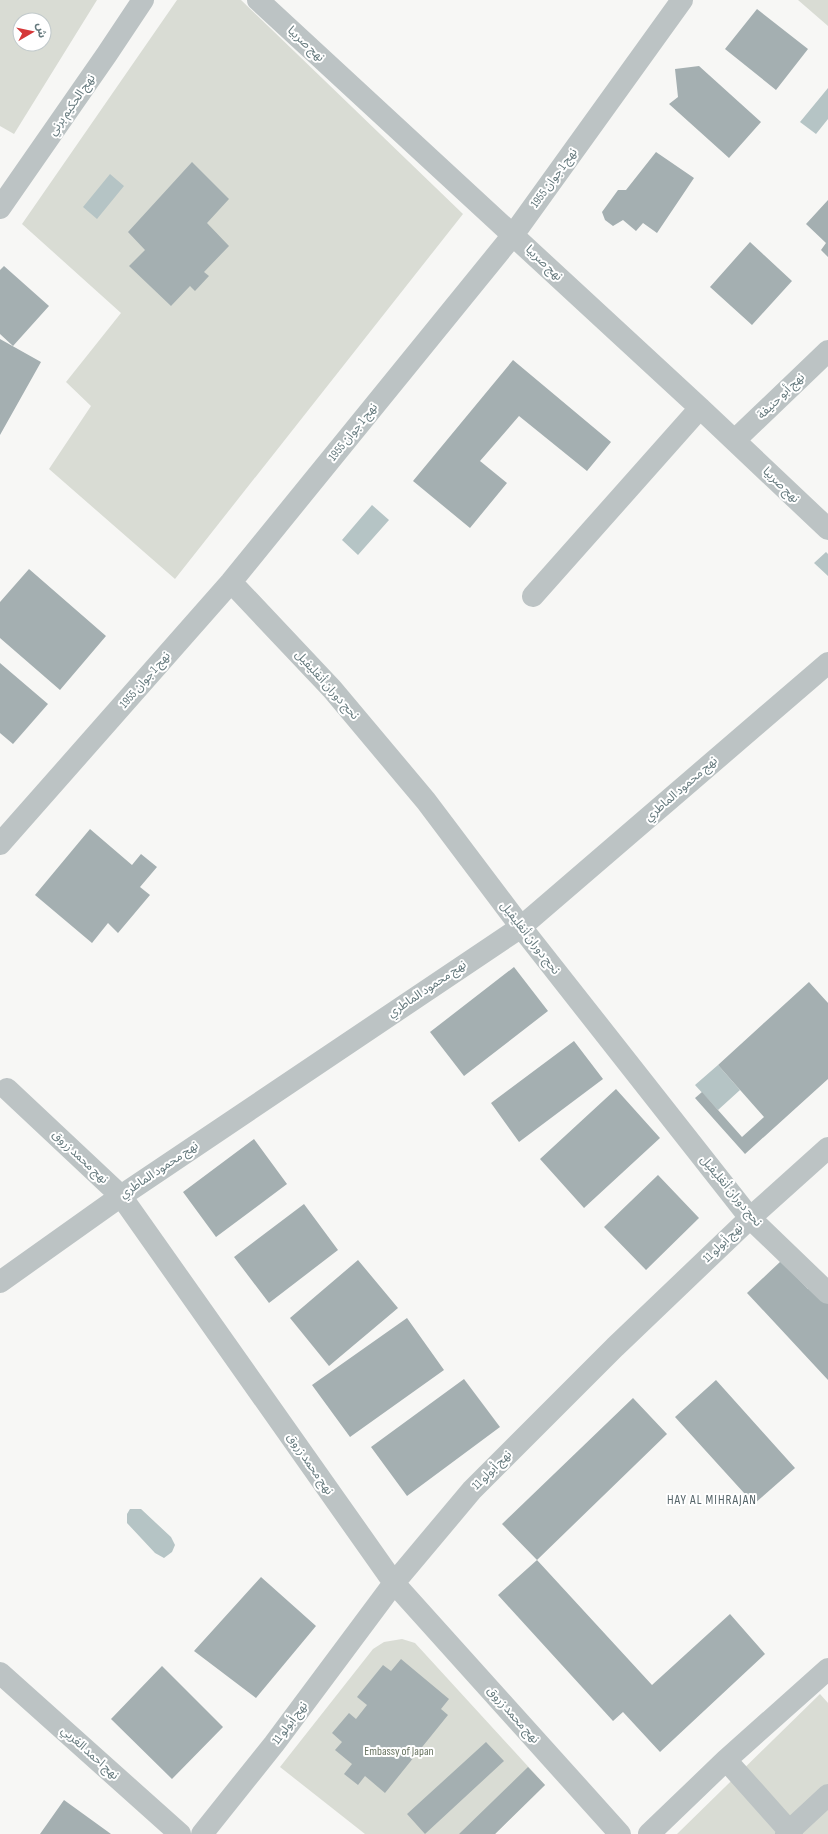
<svg xmlns="http://www.w3.org/2000/svg" width="828" height="1834" viewBox="0 0 828 1834" font-family="'Sofia Sans Condensed','Noto Sans Arabic',sans-serif">
<style>
.green{fill:#d9dcd4;fill-rule:evenodd}
.water{fill:#b5c4c5}
.building{fill:#a4afb1}
.lines{fill:none;stroke-linecap:round;stroke-linejoin:round}
.minor{stroke:#bcc3c4;stroke-width:22}
.labels{text-anchor:middle;dominant-baseline:central;stroke-width:4;stroke-linejoin:round;paint-order:stroke}
.street-label{font-size:12px;fill:#65797d;stroke:#fff}
.park-label{font-size:12px;fill:#6b7663;stroke:#fff}
.neighbourhood-label{font-size:13px;letter-spacing:1px;fill:#566569;stroke:#fff}
</style>
<rect width="100%" height="100%" fill="#f7f7f5"/>
<path class="green" d="M0,0H97L14,134L0,126ZM20,20H44V44H20Z
M177,0H241L463,214L175,579L49,469L91,406L66,382L121,313L22,224Z
M798,0H828V26Z
M402,1639L415,1643L545,1785L495,1834H365L280,1767L373,1649L384,1642Z
M820,1694L828,1703V1834H677Z"/>
<path class="water" d="M828,88V119L816,134L800,122Z
M110,174L124,186L97,219L83,207Z
M372,505L389,520L358,555L342,540Z
M826,552L828,554V576L814,563Z
M718,1065L740,1090L718,1110L695,1085Z
M130,1509H141L171,1537L175,1545L172,1552L164,1558L155,1553L127,1523V1514Z"/>
<path class="building" d="M757,9L808,49L776,90L725,49Z
M699,66L761,122L729,158L669,104L678,97L675,69Z
M656,152L694,178L657,233L643,223L636,231L623,220L613,226L605,220L602,212L618,190H626Z
M192,162L229,199L207,223L229,246L204,272L209,276L195,291L190,286L171,306L129,266L145,250L128,232Z
M828,200V257L821,250L826,243L806,224Z
M750,242L792,281L752,325L710,287Z
M4,266L49,306L13,346L0,334V270Z
M0,339L41,362L0,435Z
M513,360L611,442L587,471L519,416L480,461L507,483L470,528L413,481Z
M29,569L106,636L60,690L0,638V602Z
M0,663L48,704L13,744L0,733Z
M90,829L132,865L141,854L157,867L140,887L150,895L118,933L108,923L92,943L35,895Z
M514,967L548,1011L464,1076L430,1032Z
M809,982L828,1003V1079L745,1154L695,1098L702,1092L742,1137L764,1117L718,1065Z
M574,1041L603,1079L519,1142L491,1103Z
M616,1089L660,1138L584,1208L540,1159Z
M254,1139L287,1184L216,1237L183,1192Z
M658,1175L699,1218L646,1270L604,1227Z
M304,1204L338,1250L269,1303L234,1257Z
M358,1260L398,1308L329,1366L290,1318Z
M781,1261L808,1289L812,1284L828,1302V1380L747,1293Z
M407,1318L444,1370L350,1437L312,1385Z
M464,1379L500,1427L407,1496L371,1447Z
M716,1380L795,1468L754,1504L675,1417Z
M633,1398L667,1434L537,1560L502,1524Z
M537,1560L652,1685L730,1614L765,1654L660,1752L623,1712L613,1721L498,1595Z
M261,1577L316,1626L256,1698L194,1651Z
M401,1659L449,1699L441,1709L448,1715L385,1793L365,1776L358,1785L344,1774L352,1764L335,1750L342,1742L332,1733L349,1713L356,1719L367,1705L357,1697L383,1665L391,1671Z
M162,1666L223,1727L172,1779L111,1719Z
M486,1742L504,1761L425,1834L407,1814Z
M528,1767L545,1785L495,1834H459Z
M64,1800L111,1834H40Z"/>
<g class="lines">
<path class="minor" d="M258,0L700,408L828,529
M0,208L107,54L143,0
M735,440L828,351
M231,582L332,689L426,801L521,927L750,1218L828,1293
M533,596L700,408
M0,844L231,582L513,235L682,0
M7,1089L121,1196L394,1583L620,1834
M0,1282L121,1196L521,927L828,663
M0,1673L180,1834
M726,1760L792,1834
M202,1834L274,1744L394,1583L472,1490L615,1347L750,1218L828,1148
M649,1834L726,1760L828,1669
M786,1834L828,1795"/>
</g>
<g class="labels">
<g class="street-label">
<text transform="translate(306 44) rotate(43)">نهج صربيا</text>
<text transform="translate(72 105) rotate(-55)">نهج الحكيم برني</text>
<text transform="translate(554 178) rotate(-54)">نهج 1 جوان 1955</text>
<text transform="translate(544 263) rotate(43)">نهج صربيا</text>
<text transform="translate(781 396) rotate(-44)">نهج أبو حنيفة</text>
<text transform="translate(353 432) rotate(-51)">نهج 1 جوان 1955</text>
<text transform="translate(781 485) rotate(44)">نهج صربيا</text>
<text transform="translate(145 680) rotate(-49)">نهج 1 جوان 1955</text>
<text transform="translate(327 685) rotate(48)">نحج دوران أنغليفيل</text>
<text transform="translate(681 789) rotate(-41)">نهج محمود الماطري</text>
<text transform="translate(530 938) rotate(52)">نحج دوران أنغليفيل</text>
<text transform="translate(427 989) rotate(-34)">نهج محمود الماطري</text>
<text transform="translate(80 1157) rotate(43)">نهج محمد زروق</text>
<text transform="translate(159 1170) rotate(-34)">نهج محمود الماطري</text>
<text transform="translate(731 1191) rotate(50)">نحج دوران أنغليفيل</text>
<text transform="translate(723 1243) rotate(-44)">نهج أبولو 11</text>
<text transform="translate(310 1464) rotate(55)">نهج محمد زروق</text>
<text transform="translate(492 1470) rotate(-45)">نهج أبولو 11</text>
<text transform="translate(513 1715) rotate(48)">نهج محمد زروق</text>
<text transform="translate(290 1723) rotate(-53)">نهج أبولو 11</text>
<text transform="translate(90 1753) rotate(42)">نهج احمد الغربي</text>
</g>
<g class="park-label">
<text x="399" y="1751">Embassy of Japan</text>
</g>
<g class="neighbourhood-label">
<text x="712" y="1500">HAY AL MIHRAJAN</text>
</g>
</g>
<g transform="translate(32 32) rotate(81)"><circle r="19" fill="#ffffff" stroke="#c1c9cb"/>
<path d="M0-3L7 15L0 10L-7 15Z" fill="#d53738"/>
<text y="-6" font-size="11" font-weight="bold" text-anchor="middle" fill="#65797d">ش</text>
</g>
</svg>
